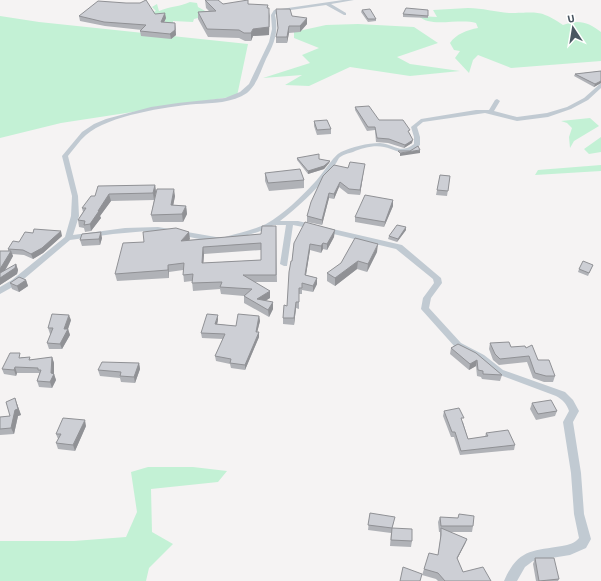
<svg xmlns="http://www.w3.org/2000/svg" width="601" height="581" viewBox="0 0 601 581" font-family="'Source Sans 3',sans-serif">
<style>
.green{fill:#c3f1d5}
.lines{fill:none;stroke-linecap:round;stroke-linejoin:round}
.minor{fill:#c1cad2;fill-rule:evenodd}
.wall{fill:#b0b2b7;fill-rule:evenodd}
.shaded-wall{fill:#909195}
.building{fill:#cdcfd5;stroke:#909195;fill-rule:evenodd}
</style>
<rect width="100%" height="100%" fill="#f5f3f3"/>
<path class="green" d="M190,2L197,3L198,7L207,12H221L194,19L193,22L173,21V25L165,24V18L145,15L156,11L152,7L157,4L159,11C170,6 180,7 190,2Z
M468,8C482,8 496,12 509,13C537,13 539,9 563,25C579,19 588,22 601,32V61L511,68L478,55L473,60L469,73L455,58L460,51L454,50L450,43C456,34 467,30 478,28L476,23C460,18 429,28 419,16L437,17L433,10Z
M0,16L39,22L248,44L237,96L61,123L0,138Z
M358,24L414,27L438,43L397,57L410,64L460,71L410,76L350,67L309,86L285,85L302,75L263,78L310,63L302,55L319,48L294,38V32L326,25Z
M590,118L599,126L574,141L570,148L569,137L572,128L567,123L561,121Z
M601,137V152L589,154L584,149Z
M601,165V171L535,175L538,170Z
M148,467H193L227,471L218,482L151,489L152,532L173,544L149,568L146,581H0V541H74L126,537L137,512L131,472Z"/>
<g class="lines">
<path class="minor" d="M343,0H354L331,4L346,13V15H344L326,5L277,12L275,15C279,32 274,44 266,59C261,70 257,85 247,93C233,103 212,103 196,104C166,107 109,115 86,135C79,141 74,149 68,156L78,196L79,216L73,235L125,228L158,227L216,237H219L220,239L219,241H209L165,232L147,231L113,234L70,240L18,284L0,294V287L12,280L65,237L71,216L72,196L62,156L82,132L94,124L106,119L151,107L178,103L225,98L240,92L249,84L269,42L272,29L271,15L274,10Z
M601,83V88L588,100L571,109L548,117L517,121L485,113L423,122L417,127L420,137V145C406,160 399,150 384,147C374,145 362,148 353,152C349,153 342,155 339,158C336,163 333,169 329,174C315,191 298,207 280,221H298L316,225L317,227L313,229L293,225L287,266H284L280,264L286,225H274L258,232L228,241L224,239L225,237C239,233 253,230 266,224C284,214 301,197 315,182C323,174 333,156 341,152C352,147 367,143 380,143C395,144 400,155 414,144V137L411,127L421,119L476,110H489L495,100L497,99L500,101L494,111L517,117L547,113L567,107L584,98Z
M321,227H324L402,245L441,278L442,283L431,298L429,308L461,343L484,355L503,370L565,392L573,400L579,411L573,422L581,473L584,514L591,539L586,548L570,555L533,561L525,567L517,581H504C518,549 532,551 562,546C569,545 575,543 579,538L574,514L571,473L563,422L569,411C567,404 562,399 556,396L497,374L478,359L455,347L421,309L423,298L434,283L433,279L396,249L321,231L320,229Z"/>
</g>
<path class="wall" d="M205,0L223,4H248L268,8L270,16L269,35L253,36L251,41H245L239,38L208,37L198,19V12L209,11L206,8Z
M276,9L307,24L300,32L289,33L287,43H276V37L278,29Z
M362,10L376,19V21L368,22L361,12Z
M428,10V18L403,17V14Z
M155,14L166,18L164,22L175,23L176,35L171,39L141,36L140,31L142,30L105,26L80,21L79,16Z
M601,71V83L594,87L574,76L575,74Z
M355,107L379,120L410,133L412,143L404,148L388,143L376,142L375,130L367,131L355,110Z
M314,121L331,129V134L317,135L314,126Z
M297,158L330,161L329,163L324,169L308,174L297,160Z
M348,168L364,169L360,195L348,194L339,187L334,199L329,198L322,225L307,222V216Z
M265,173L304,180V188L269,191L265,181Z
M440,175L450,176L447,196L436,195Z
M155,185L156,192L175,196L173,205L186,206L187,214L183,222H153L151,215L154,200L111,201L100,216L101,218L91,231L85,232L84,228L79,227L78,220L83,212L82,208L95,196Z
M393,200V206L384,227L355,222V217Z
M276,226L277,282H255L270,298L266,300L273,309L269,317L244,303V296L221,294L220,289L193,291L192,281L184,282L183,270L169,272V278L117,281L115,274L144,242L190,239L189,240L261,234ZM261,250V260L203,263L204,254Z
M406,230L397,242L388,239L389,236Z
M62,236L43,253L33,259L24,255L12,254L13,256L5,271L16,264L18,270L17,274L0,285V251H8V249L19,242Z
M334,237L327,250L323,249L321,253L310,250L306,275L317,278V284L313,292L302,290V294H299V309L296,308L294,325L283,324V318L287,306L294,243Z
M102,238L100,245L82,246L80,240Z
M377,252L367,272L357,269L335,286L327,281V273Z
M593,265L588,276L578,272L579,269Z
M26,280L28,286L19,292L12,289L10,283Z
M259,316L260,321L257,332H259V337L245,370L231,368L230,364L216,361L215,356L223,339L202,338L201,333L218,320L217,324L236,326Z
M71,320L68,329L70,335L62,349H49L47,343L51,334H50L48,328Z
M490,343L511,347L526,348L555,376L553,382H544L533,378L527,362L499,365L493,360L489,349Z
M458,344L502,375L500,381L482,379L481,377L477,376L476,366L469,370L450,354L451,348Z
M22,357L31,360L52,357L54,363V374L56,380L52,388L39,387L37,381L39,375V373H17L16,376L4,374L2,369Z
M139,363L140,369L135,383L121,382L120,378L100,376L98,370Z
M532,403L557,411L555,416L536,420L530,409Z
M17,404L21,415L18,416L14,434L0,435V417L10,416Z
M444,411L463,422L468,439L485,437L486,433L515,445L514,450L460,455L454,437H451L443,416Z
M86,426L75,451L58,449L56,443L58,439L56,434Z
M370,513L394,522L392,528L412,541L411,547L390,546L391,533L368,530Z
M440,517L473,526L472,532H450L467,539L465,544L457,559L463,572L491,581H438L436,579L422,575L424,569L438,555L440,541V532H439L438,522Z
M535,558L559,579L558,581H536L533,564Z"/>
<path class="shaded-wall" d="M269,8V35L253,36L251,41V33L253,29Z
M165,13L166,18L162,27L161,22Z
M307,18V24L300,32V26Z
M175,23L176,35L171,39L170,34Z
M289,26V33L287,43V37Z
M601,81V83L594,87L595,84Z
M413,140L412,143L404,148L405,145Z
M420,150V153L400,156V153Z
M330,161L329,163L324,169L308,174V171Z
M365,164L364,169L360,195V190Z
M340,182L339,187L334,199V194Z
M155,185L156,192L154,200L153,193Z
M174,189L175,196L172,212L171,205Z
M329,193V198L322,225V220Z
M109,194L111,201L100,216L101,218L91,231L90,224L98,211Z
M393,200V206L384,227L385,222Z
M186,206L187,214L183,222L182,214Z
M406,227V230L397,242L398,239Z
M335,230L334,237L327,250V244Z
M61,231L62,236L43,253L33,259L31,254Z
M101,232L102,238L100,245L99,239Z
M189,232L190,239L182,248L181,241Z
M323,243V249L321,253V246Z
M310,244V250L305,281V275Z
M378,244L377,252L367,272L368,264Z
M203,247L204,254L203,270L202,263Z
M11,251L13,256L1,277L16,264L18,270L17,274L0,285V269Z
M358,261L357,269L335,286V278Z
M168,265L169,272V278L168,270Z
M317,278V284L313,292V286Z
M26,280L28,286L19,292L17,286Z
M270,291V298L259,305L257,299Z
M273,302V309L269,317L268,310Z
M296,302V308L294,325V318Z
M69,315L71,320L68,329L70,335L62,349L60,344L64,329Z
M218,315V320L216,329L215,324Z
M259,316L260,321L256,337V332Z
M259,332V337L245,370V365Z
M52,357L54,363V374L56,380L52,388L50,382L51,373Z
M477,360L476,366L469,370L470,364Z
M139,363L140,369L135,383L134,377Z
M15,367L17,373L16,376L14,370Z
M15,398L21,415L18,416L14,434L11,428Z
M85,420L86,426L75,451L73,445Z
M467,539L465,544L455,563L457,558Z"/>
<path class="building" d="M146,0L155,14L165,13L161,22L175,23V30L170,34L140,31L146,25L104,22L79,16L98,1L126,3H140Z
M205,0H218L223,4L248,0V4L268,5L267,8H269V27L253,29L251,33H244L239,30L207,29L198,12L216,11Z
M406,8L428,10V16L403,14Z
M276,9H290L292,16L307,18L300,26H289L287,37H276L278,28Z
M370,9L376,19H368L362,10Z
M601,71V81L595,84L575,74Z
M369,106L379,120H403L410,130L408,131L413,140L405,145L389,139L377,138L375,127H368L355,107Z
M327,120L331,129L317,130L314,121Z
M418,146L420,150L400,153L398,151H410Z
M319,154V159L330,161L324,166L308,171L297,158Z
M350,162L365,164L360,190L349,189L340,182L334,194L329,193L322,220L307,216L311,202L323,176L334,165L348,168Z
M300,169L304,180L268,183L265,173Z
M440,175L450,176L448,191L437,190Z
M155,185L153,193L109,194L98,211H99L90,224L84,225L85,221L78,220L86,208H82L91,196H95L98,186Z
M157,189H174L171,205L186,206L182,214L151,215Z
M365,195L393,200L385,222L355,217Z
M305,222L335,230L327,244L323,243L321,246L310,244L305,275L317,278L313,286L302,283V288H299V302H296L294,318H283L284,305L287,306L289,272L291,261H292L294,243Z
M397,225L406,227L398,239L389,236Z
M262,226H276V275H243L270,291L257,299L273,302L268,310L244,296L252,289L220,287L222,282L192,283L193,274L183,275L184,263L168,265V270L115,274L123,243L144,242L143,232L176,228L189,232L181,241L261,234ZM261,243V260L202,263L203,247Z
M34,229L61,231L42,248L31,254L23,250L8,249L13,241L19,242L25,232L33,233Z
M101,232L99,239L80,240L82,234Z
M355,238L378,244L368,264L358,261L335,278L327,273L341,263Z
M0,251H11L0,269Z
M583,261L593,265L589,273L579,269Z
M16,264L15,268L0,278V273Z
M19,277L26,280L17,286L10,283Z
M52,314L69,315L64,329H68L60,344L47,343L53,328H48Z
M207,314L218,315L215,324L236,326L238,314L259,316L256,332H259L245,365L230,363L231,359L215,356L225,334L201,333Z
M509,342L511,347L525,346L526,348L532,345L538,360H549L555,376H546L535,373L529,356L500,359L495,354L490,343Z
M458,344L476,353L502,375L483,374V371L478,370L477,360L470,364L451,348Z
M10,353H20L19,358L30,357L29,360L52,357L51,373L54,374L50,382L37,381L41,370H38V368L15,367L14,370L2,369Z
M102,362L139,363L134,377L120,376L121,372L98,370Z
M15,398L18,409L15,410L11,428L0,429V417L10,416L6,402Z
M551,400L557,411L538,414L532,403Z
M459,408L464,418H461L468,439L488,436L486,433L508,430L515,445L461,451L455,432H452L444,411Z
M63,418L85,420L73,445L56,443L61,434H56Z
M370,513L395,517L392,528L368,525Z
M459,514L474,516L473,526H441L440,517L458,518Z
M392,528L412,529V541L391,540Z
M441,528L467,539L457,558L463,572L483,567L491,581H445L438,573L424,569L429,553L438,555L441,535Z
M535,558H554L559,579L539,581Z
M403,567L422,574L420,581H400Z"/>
<g transform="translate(573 28) rotate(348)" stroke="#ffffff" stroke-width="3" paint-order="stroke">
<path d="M0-3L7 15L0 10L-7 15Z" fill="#4a5661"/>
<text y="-6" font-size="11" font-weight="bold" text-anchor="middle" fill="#4a5661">U</text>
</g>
</svg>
